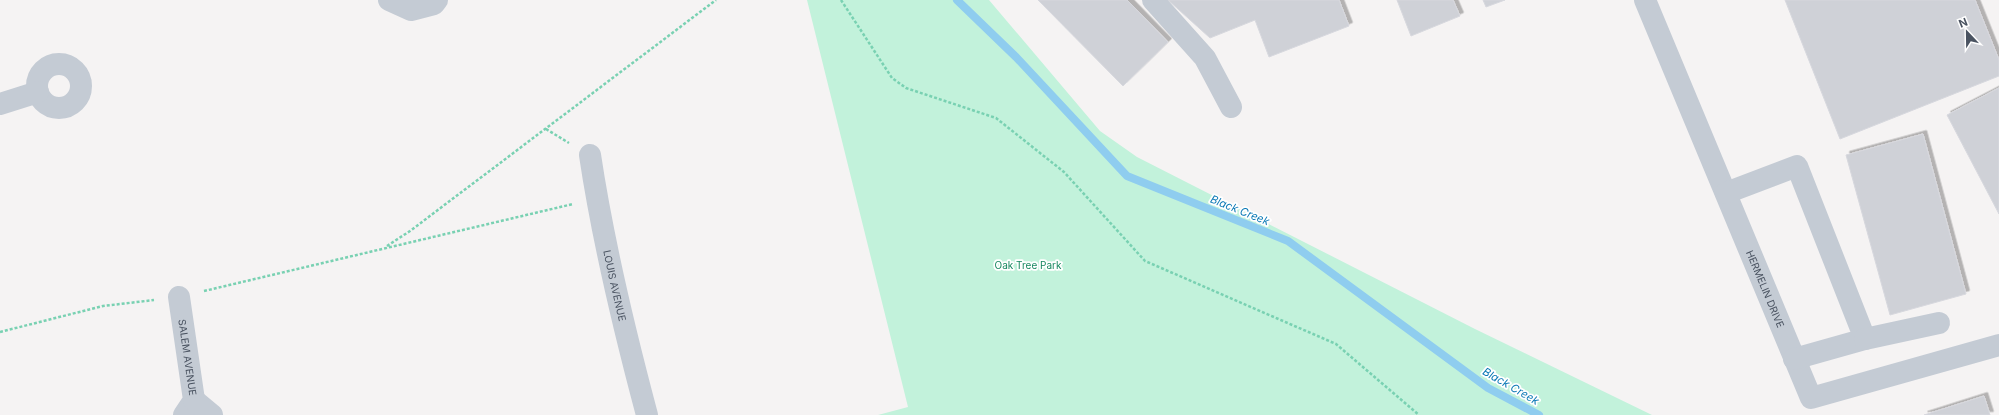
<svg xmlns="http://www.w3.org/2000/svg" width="1999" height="415" viewBox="0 0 1999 415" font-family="Inter,sans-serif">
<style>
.green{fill:#c2f2db}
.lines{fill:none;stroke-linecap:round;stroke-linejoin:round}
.stream{stroke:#8fcdef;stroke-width:8}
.building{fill:#cfd1d7;stroke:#d7d8de;filter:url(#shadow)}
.path{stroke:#79d1b2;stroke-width:2.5;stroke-dasharray:3 2;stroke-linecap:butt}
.minor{stroke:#c4cbd4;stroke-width:22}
.labels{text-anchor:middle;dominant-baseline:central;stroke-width:3.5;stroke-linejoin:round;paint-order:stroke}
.park-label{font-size:10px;fill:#16875f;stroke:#fff}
.street-label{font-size:10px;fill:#4a5361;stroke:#fff}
.water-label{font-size:11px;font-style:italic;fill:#0978b5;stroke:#fff}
</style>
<defs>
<filter id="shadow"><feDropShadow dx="3.5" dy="-3.5" stdDeviation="0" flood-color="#0004"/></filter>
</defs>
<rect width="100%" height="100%" fill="#f5f3f3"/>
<path class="green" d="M807,0H989L1100,131L1137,157L1475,329L1652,415H878L908,407Z"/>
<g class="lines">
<path class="stream" d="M957,0L1016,57L1127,176L1288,241L1488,388L1539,415"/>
</g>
<path class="building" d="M1038,0H1127L1168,42L1123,86Z
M1168,0H1339L1349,26L1269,57L1255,20L1210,38Z
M1397,0H1453L1460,16L1411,36Z
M1483,0H1505L1486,7Z
M1785,0H1975L1999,60V76L1840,139Z
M1999,88V214L1947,115Z
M1923,134L1966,294L1890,315L1846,155Z
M1984,396L1990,415H1924Z"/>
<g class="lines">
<path class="path" d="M841,0L892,78L906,88L996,118L1064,172L1145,261L1336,344L1419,415
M546,129L569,143
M387,246L410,231L716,0
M204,291L573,204
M0,332L103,306L154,300"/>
<g class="minor">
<path d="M389,0L411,10L434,4L437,0"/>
<path d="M1153,0L1205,58L1231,107"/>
<path id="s1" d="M1645,0L1811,398L1999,345"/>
<circle cx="59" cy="86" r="22"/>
<path d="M0,104L38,92"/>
<path id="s2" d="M590,155C603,242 624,329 647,415"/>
<path d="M1726,193L1797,166L1865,339L1794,359"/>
<path id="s3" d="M179,297L194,400L184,415"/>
<path d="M1865,339L1939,323"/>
<path d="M194,400L212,415"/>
</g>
</g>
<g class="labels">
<g class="park-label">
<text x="1028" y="265">Oak Tree Park</text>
</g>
<g class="street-label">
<text stroke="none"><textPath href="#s2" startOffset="133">LOUIS AVENUE</textPath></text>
<text stroke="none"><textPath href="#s1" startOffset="313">HERMELIN DRIVE</textPath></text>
<text stroke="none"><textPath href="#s3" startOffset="61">SALEM AVENUE</textPath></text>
</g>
<g class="water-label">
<text transform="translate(1240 210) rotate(22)">Black Creek</text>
<text transform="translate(1511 386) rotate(30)">Black Creek</text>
</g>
</g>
<g transform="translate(1967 32) rotate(338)" stroke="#ffffff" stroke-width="3" paint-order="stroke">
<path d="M0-3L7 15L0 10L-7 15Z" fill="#4a5361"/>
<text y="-6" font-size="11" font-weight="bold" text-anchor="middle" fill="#4a5361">N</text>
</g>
</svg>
